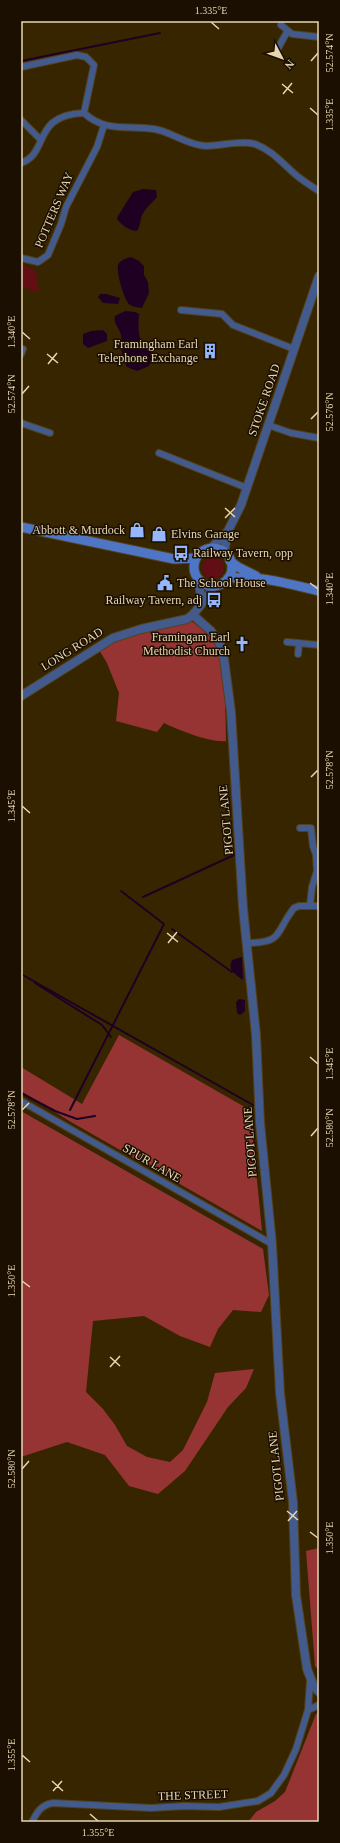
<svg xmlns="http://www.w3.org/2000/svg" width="340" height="1843" viewBox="0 0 340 1843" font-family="'Times New Roman',serif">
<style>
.green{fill:#610e14}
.forest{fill:#963434}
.water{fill:#1f0023}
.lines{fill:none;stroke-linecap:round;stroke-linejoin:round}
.stream{stroke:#1f0023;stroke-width:2}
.minor-casing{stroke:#53411d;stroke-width:8}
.tertiary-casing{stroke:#53411d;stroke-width:10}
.secondary-casing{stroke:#53411d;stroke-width:11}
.minor{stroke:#425a8c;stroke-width:6}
.tertiary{stroke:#425a8c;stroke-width:8}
.secondary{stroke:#4f75c5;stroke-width:9}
.ticks{fill:none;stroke:#e8d6b3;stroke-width:1.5}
.labels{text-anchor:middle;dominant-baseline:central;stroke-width:3;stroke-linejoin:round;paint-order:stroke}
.street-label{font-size:12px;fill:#e8d6b3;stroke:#1a0f00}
.poi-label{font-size:12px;fill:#e8d6b3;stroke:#1a0f00;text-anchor:end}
.neatline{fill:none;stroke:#e8d6b3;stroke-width:1.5}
.ticks-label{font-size:10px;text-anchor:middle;fill:#e8d6b3}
</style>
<rect width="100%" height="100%" fill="#372500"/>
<path class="green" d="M21,264L36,271L39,292L21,287Z
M202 568a11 11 0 1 1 22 0a11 11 0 1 1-22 0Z"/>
<path class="forest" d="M190,620C201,628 211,636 218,649C225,663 226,722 226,741C211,743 178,730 164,723L157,732L116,721L119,693L107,663L99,650L128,636Z
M119,1035L250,1110L262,1231L71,1122L21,1091V1067L82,1104Z
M21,1111L263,1249L269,1295L261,1312L233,1310L218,1329L210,1347L180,1336L144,1316L93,1321L86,1392L103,1409L115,1425L127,1446L147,1457L170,1462L183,1450L207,1402L215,1373L254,1369L246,1388L228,1407L185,1471L158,1494L129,1486L105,1455L67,1442L24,1456L21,1455Z
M319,1548V1671L315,1666L306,1551Z
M319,1712V1822H248L256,1812L275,1801L285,1792L316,1714Z"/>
<path class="water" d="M143,189L156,190L157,197C152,203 143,210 141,218C140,223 140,226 137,231C128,230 123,226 117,219L118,216L133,192Z
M131,257L139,261L144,266V275L148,282L149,293L142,308C138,307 133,307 130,305C124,300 116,272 118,265C120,260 126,258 131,257Z
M100,294H106L120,298L118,304L103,303L98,297Z
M125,311L135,312L139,314C138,333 137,342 153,354L149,366L137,371L127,367C119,351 123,349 121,335C119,327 113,324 115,316Z
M103,330L107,334V341L88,348L83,344V334L91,331Z
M242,957L243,980C235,974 227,971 232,960Z
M239,999L245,1000V1011L240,1015L237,1013L236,1002Z"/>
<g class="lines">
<path class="stream" d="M21,61L160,33
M143,897L234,855
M172,929L232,972
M21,974L253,1105
M35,983L102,1025L111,1037
M21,1093L55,1111L77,1119L95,1116
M70,1110L164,924L121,891"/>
<defs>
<path id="minor" d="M281,25L292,34L319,37
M277,50L287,32
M21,67L77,55L86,57L94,65L84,113
M21,120L41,140
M21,163C50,153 31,115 84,113C106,133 127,125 154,129C172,132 187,145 206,146C222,146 239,140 255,144C272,150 283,164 296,175C303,181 311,186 319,191
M21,258L38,262L48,255L61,224L66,207L97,147L104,125
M181,310L222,314L233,325L294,349
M21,354L23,349
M21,423L50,433
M268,425L291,433L319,438
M159,453L247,488
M287,642L319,645
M298,654L299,643
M300,828H311L313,846L316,855L317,871L312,887L310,906
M247,943C284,943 275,932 294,908L299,906H319
M21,1101L272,1244
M308,1710L319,1705
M32,1822C37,1812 41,1805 53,1803L151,1808L184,1806L219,1807L258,1801L271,1793L284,1775L296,1749L308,1710L310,1681"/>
<path id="tertiary" d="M211,548L228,531L241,505L319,276
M224,552L228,531
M199,580L201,602
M193,615L211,631L220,644L224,659L231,712L243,908L256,1035L260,1123L272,1244L280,1393L293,1502L296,1595L307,1669L314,1687L319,1692
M21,696L113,638L141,629L187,619C199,612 205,596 216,585"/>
<path id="secondary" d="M21,527L174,559L196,558
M194 567a19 19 0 1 1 38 0a19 19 0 1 1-38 0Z
M230,561L238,567L256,576
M228,578C259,575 289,584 319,591"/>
</defs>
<use href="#minor" class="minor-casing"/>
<use href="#tertiary" class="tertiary-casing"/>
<use href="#secondary" class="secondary-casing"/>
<use href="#minor" class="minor"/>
<use href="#tertiary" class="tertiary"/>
<use href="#secondary" class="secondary"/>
</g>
<path class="ticks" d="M211,22L219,29M311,61L318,53M282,84L293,93M283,94L292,83M310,108L318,115M22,332L30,339M47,354L58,363M48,364L57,353M22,394L29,386M311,419L318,412M225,508L235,517M225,518L235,508M310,583L318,589M311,777L318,770M22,806L30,813M167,933L178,942M168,943L177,932M310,1057L318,1064M22,1110L29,1103M311,1136L318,1128M22,1281L30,1287M110,1357L120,1366M110,1367L120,1356M22,1469L29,1461M287,1511L298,1520M288,1521L297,1511M310,1532L318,1538M22,1755L30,1762M52,1781L63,1791M53,1791L62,1781M90,1814L98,1821"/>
<defs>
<symbol id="building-bare" viewBox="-9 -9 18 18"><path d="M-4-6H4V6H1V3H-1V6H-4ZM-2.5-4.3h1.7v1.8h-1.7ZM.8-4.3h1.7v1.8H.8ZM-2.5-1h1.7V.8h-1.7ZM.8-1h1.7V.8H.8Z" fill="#94b7fd" stroke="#1a0f00" stroke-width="2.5" paint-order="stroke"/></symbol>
<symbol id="shop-bare" viewBox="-9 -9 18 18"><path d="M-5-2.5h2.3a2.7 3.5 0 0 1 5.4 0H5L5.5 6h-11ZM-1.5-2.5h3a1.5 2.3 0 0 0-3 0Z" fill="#94b7fd" stroke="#1a0f00" stroke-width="2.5" paint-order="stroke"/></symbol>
<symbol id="bus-bare" viewBox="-9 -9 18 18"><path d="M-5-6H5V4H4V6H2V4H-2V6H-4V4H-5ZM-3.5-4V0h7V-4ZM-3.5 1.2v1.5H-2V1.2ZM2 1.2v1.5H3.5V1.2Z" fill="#94b7fd" stroke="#1a0f00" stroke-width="2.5" paint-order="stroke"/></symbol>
<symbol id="civic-bare" viewBox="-9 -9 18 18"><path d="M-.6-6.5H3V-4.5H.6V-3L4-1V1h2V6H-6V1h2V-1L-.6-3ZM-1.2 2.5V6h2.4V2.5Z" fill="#94b7fd" stroke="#1a0f00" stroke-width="2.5" paint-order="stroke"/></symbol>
<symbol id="church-bare" viewBox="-9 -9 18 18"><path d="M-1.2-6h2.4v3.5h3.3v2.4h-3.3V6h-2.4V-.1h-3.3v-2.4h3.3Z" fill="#94b7fd" stroke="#1a0f00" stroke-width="2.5" paint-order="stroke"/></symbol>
</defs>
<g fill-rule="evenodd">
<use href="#building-bare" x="199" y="340" width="22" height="22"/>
<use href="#shop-bare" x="126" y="519" width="22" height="22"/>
<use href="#shop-bare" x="148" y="523" width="22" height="22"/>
<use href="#bus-bare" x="170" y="542" width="22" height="22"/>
<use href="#civic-bare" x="154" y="572" width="22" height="22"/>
<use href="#bus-bare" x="203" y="589" width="22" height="22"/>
<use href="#church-bare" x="231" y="633" width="22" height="22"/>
</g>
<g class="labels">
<g class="street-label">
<text transform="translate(54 210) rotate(-67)">POTTERS WAY</text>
<text transform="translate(264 400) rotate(-71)">STOKE ROAD</text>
<text transform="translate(72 649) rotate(-32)">LONG ROAD</text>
<text transform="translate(226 820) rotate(-95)">PIGOT LANE</text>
<text transform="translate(250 1142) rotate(-94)">PIGOT LANE</text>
<text transform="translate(152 1163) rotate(30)">SPUR LANE</text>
<text transform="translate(276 1466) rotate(-96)">PIGOT LANE</text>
<text transform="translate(193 1795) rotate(-2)">THE STREET</text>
</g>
<g class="poi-label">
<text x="198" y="344">Framingham Earl<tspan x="198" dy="14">Telephone Exchange</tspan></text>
<text x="125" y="530">Abbott &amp; Murdock</text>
<text x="171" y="534" text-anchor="start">Elvins Garage</text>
<text x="193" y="553" text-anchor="start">Railway Tavern, opp</text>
<text x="177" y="583" text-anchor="start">The School House</text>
<text x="202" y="600">Railway Tavern, adj</text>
<text x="230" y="637">Framingam Earl<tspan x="230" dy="14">Methodist Church</tspan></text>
</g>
</g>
<rect width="340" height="1843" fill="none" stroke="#1a0f00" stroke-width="44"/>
<g transform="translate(282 58) rotate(131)" stroke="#1a0f00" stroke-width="3" paint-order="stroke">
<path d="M0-3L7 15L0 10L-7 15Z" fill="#e8d6b3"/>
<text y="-6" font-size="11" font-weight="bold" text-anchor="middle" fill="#e8d6b3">N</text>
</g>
<rect x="22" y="22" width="296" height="1799" class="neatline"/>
<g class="ticks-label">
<text x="211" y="14">1.335°E</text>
<text transform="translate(329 53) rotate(-90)" y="4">52.574°N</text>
<text transform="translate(329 115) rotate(-90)" y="4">1.335°E</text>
<text transform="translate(11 332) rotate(-90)" y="4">1.340°E</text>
<text transform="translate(11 394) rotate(-90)" y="4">52.574°N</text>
<text transform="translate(329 412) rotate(-90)" y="4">52.576°N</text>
<text transform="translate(329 589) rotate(-90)" y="4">1.340°E</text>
<text transform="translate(329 770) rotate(-90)" y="4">52.578°N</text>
<text transform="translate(11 806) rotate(-90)" y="4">1.345°E</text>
<text transform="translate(329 1064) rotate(-90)" y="4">1.345°E</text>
<text transform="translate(11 1110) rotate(-90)" y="4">52.578°N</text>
<text transform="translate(329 1128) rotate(-90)" y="4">52.580°N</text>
<text transform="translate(11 1281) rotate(-90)" y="4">1.350°E</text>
<text transform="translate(11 1469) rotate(-90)" y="4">52.580°N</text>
<text transform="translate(329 1538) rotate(-90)" y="4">1.350°E</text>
<text transform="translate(11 1755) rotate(-90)" y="4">1.355°E</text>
<text x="98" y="1836">1.355°E</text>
</g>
</svg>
